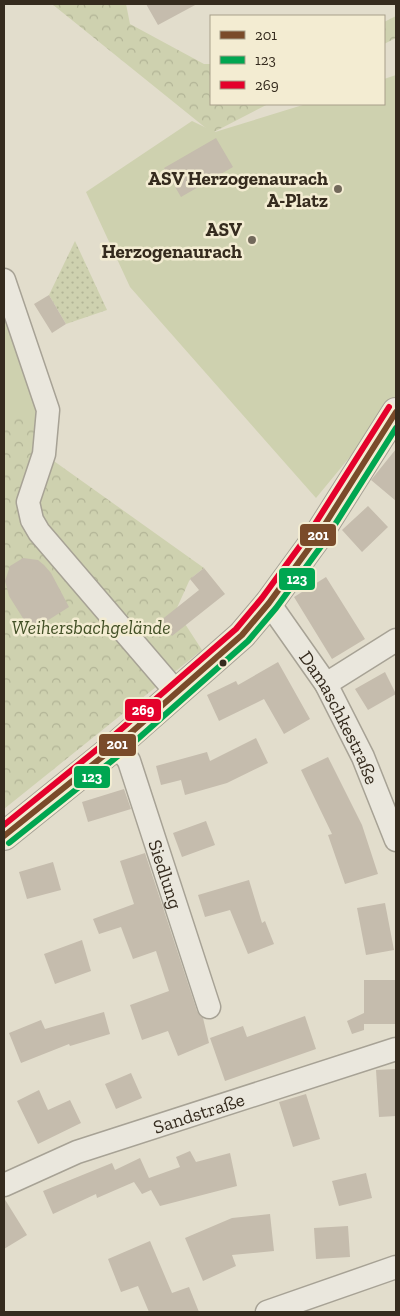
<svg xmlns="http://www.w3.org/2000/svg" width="400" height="1316" viewBox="0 0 400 1316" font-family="'Zilla Slab',serif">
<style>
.grass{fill:#ced1af}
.forest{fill:url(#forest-crowns)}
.park{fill:url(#park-dots)}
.building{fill:#c5bcad}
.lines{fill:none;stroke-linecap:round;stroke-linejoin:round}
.minor-casing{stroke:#a7a295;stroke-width:25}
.tertiary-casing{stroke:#a7a295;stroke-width:30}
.minor{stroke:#eae7dd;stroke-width:22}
.tertiary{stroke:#eae7dd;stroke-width:28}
.bus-1-casing{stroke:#f3ecd2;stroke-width:10}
.bus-2-casing{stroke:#f3ecd2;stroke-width:10}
.bus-3-casing{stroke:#f3ecd2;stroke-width:10}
.bus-1{stroke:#7a4b2a;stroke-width:6}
.bus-2{stroke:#00a651;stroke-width:6}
.bus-3{stroke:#e4002b;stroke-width:6}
.poi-dot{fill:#72695b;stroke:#f3ecd2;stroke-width:2}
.bus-dot{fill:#352b1e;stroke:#f3ecd2;stroke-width:2}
.labels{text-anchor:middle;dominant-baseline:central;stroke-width:5;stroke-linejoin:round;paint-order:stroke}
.poi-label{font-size:19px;font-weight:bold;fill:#352b1e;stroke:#f3ecd2;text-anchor:end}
.park-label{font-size:19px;font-style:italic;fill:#425026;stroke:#f3ecd2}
.street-label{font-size:19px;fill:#352b1e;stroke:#f3ecd2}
.line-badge{stroke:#f3ecd2;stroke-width:2}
.badge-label{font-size:14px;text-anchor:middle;font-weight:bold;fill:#fff}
</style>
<defs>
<pattern id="forest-crowns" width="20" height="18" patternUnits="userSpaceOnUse" patternTransform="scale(1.25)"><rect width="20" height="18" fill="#ced1af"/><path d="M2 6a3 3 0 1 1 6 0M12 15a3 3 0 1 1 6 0" fill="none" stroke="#b2b496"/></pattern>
<pattern id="park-dots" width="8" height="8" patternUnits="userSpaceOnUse" patternTransform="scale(1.25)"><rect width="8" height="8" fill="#ced1af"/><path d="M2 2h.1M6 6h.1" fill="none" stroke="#b2b496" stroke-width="1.8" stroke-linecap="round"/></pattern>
</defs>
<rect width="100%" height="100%" fill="#e2ddcc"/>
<path class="grass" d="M396,75V401L316,498L130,287L86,192L192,121L215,132L306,104H384V79Z
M4,314L40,415L4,461Z"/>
<path class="forest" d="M52,4H126L130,24L204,64H211V104H268L212,133Z
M396,16V38L384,44V22Z
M48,410L44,454L204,568L190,579L176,610L202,650L4,809V420Z"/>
<path class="park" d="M75,241L107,310L66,324L49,295Z"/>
<path class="building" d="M146,4H197L158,25Z
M216,138L233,167L181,197L164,168Z
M49,295L66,324L52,333L34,304Z
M396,449V501L371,480Z
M368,506L388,527L362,552L342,530Z
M23,558L38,560L44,565L51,573L69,607L31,631L9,596L5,581L10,566Z
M204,568L225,594L172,636L160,621L199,590L190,579Z
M326,577L365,639L332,659L294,597Z
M278,662L310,719L284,734L264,699L219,721L207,695L236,681L238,685Z
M385,672L396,694L368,710L355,689Z
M256,738L268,763L227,783L185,795L181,780L161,785L156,766L207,752L210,761Z
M328,757L362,825L378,874L345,884L328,835L332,834L301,770Z
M124,789L131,809L88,822L82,802Z
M206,821L215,845L182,857L173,833Z
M145,853L197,1011L203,1018L209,1043L178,1056L168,1031L142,1040L130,1005L169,991L156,951L133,959L121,927L99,934L93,919L134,904L120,861Z
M53,862L61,890L27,899L19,872Z
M249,880L262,923L265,921L274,944L248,954L230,910L205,917L198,895Z
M385,903L394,950L366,955L357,908Z
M82,940L91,971L55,984L44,954Z
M364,980H396V1024H364V1021V1030L352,1034L347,1021L364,1013Z
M104,1012L110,1034L70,1046L69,1044L21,1063L9,1033L41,1020L45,1029Z
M305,1016L316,1049L225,1081L210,1038L243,1026L247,1037Z
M396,1069V1116L379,1117L376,1070Z
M131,1073L142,1098L116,1109L105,1084Z
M39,1090L48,1110L70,1100L81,1123L38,1144L17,1101Z
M306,1094L320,1139L293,1147L279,1102Z
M190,1151L196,1162L230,1153L237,1186L160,1206L151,1190L142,1194L134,1182L97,1198L96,1194L53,1214L43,1191L112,1163L115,1170L140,1158L149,1178L180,1167L176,1157Z
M366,1173L372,1198L339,1206L332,1181Z
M4,1198L27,1235L4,1249Z
M270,1214L274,1251L232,1255L236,1266L203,1281L185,1238L232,1218Z
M348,1226L350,1257L316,1259L314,1228Z
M150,1241L172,1293L189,1287L199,1312H149L138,1286L121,1292L108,1259Z"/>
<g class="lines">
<defs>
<g id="minor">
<path d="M4,280L48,410L44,454L28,502L32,520L39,532L177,693"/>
<path id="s1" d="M269,603L326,684L363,757L396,840"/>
<path d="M326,684L396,640"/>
<path id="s2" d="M117,745L129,761L209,1007"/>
<path id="s3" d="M4,1185L77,1152L396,1049"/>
<path d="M267,1312L396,1267"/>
</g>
<path id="tertiary" d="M4,836L117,745L242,635L269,603L315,540L396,412"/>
</defs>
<use href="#minor" class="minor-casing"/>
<use href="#tertiary" class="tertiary-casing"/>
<use href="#minor" class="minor"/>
<use href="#tertiary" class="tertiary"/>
<defs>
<path id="bus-1" d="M4,836L117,745L242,635L269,603L315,540L396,412"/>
<path id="bus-2" d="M9,843L123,752L248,641L276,608L322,545L396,428"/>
<path id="bus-3" d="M4,825L111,738L236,629L262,598L308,535L389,407"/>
</defs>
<use href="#bus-1" class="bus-1-casing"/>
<use href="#bus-2" class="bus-2-casing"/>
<use href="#bus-3" class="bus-3-casing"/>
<use href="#bus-1" class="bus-1"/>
<use href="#bus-2" class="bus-2"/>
<use href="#bus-3" class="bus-3"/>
</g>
<g class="poi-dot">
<circle cx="338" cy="189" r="5"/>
<circle cx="252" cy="240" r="5"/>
</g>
<circle class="bus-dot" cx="223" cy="663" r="4.5"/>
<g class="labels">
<g class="poi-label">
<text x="328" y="178">ASV Herzogenaurach<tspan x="328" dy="22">A-Platz</tspan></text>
<text x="242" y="229">ASV<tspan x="242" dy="22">Herzogenaurach</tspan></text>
</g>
<g class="park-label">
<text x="91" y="627">Weihersbachgelände</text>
</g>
<g class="street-label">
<text stroke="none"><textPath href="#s1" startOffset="135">Damaschkestraße</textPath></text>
<text stroke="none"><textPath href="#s2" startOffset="139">Siedlung</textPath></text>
<text stroke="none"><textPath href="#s3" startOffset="208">Sandstraße</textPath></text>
</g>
</g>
<g class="line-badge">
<rect x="299" y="523" width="38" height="24" rx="5" fill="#7a4b2a"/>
<rect x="278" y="567" width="38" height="24" rx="5" fill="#00a651"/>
<rect x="124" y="698" width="38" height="24" rx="5" fill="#e4002b"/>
<rect x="98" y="733" width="39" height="24" rx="5" fill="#7a4b2a"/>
<rect x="73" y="765" width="38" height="24" rx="5" fill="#00a651"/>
</g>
<g class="badge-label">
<text x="318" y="540">201</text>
<text x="297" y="584">123</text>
<text x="143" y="715">269</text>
<text x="117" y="749">201</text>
<text x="92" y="782">123</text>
</g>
<rect width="400" height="1316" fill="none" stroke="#352b1e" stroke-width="10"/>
<rect x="210" y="15" width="175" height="90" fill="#f3ecd2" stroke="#a79f8a"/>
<rect x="220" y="31" width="25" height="8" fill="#7a4b2a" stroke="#a79f8a"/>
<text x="255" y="40" font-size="15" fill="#352b1e">201</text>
<rect x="220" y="56" width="25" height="8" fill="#00a651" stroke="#a79f8a"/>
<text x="255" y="65" font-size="15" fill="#352b1e">123</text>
<rect x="220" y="81" width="25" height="8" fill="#e4002b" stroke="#a79f8a"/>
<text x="255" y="90" font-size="15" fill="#352b1e">269</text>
</svg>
